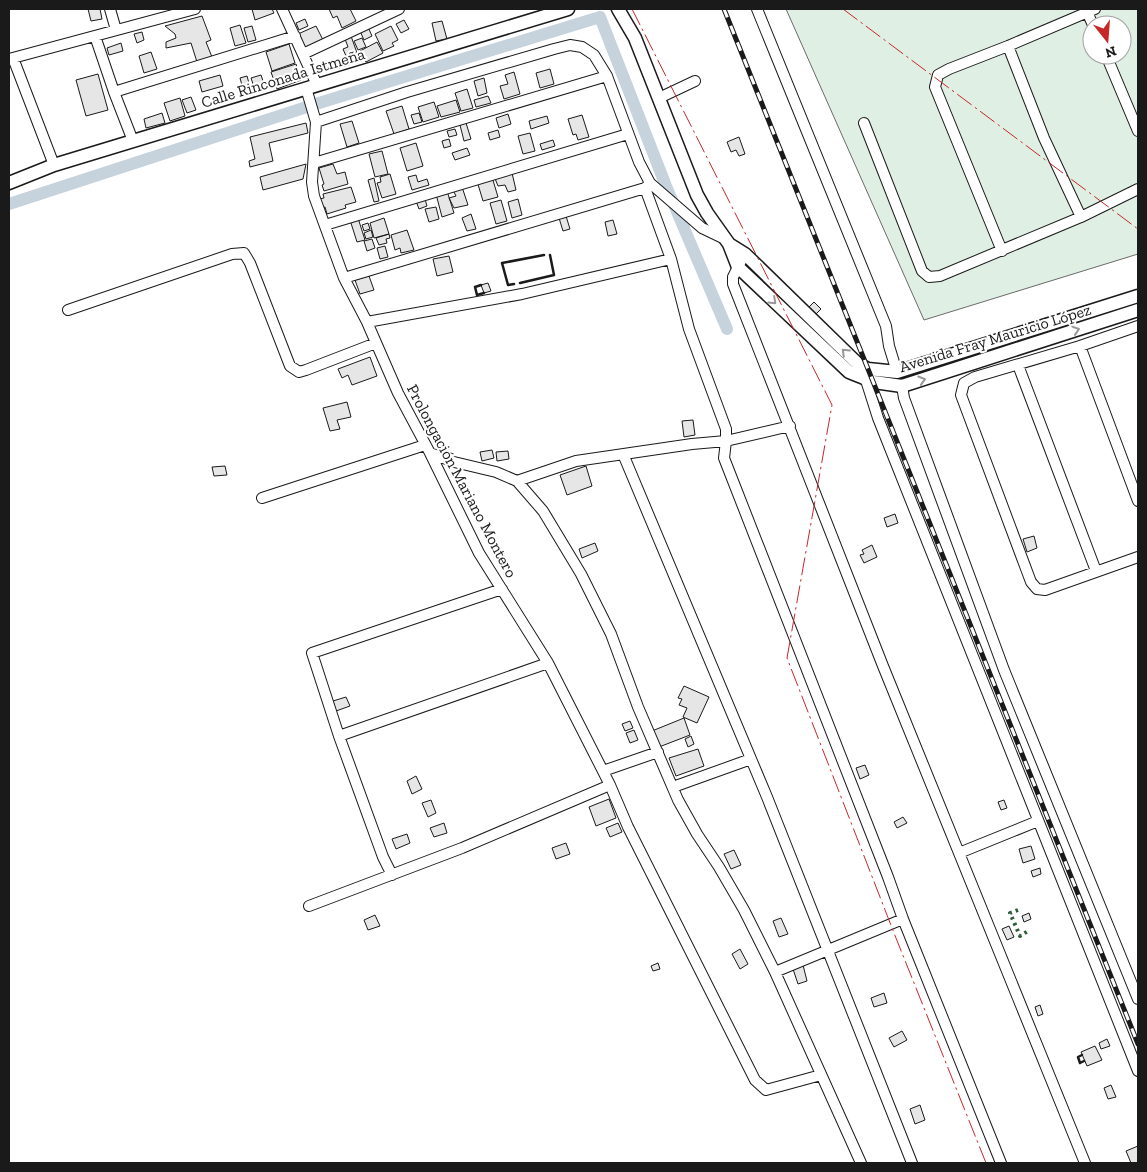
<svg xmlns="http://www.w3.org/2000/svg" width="1147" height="1172" viewBox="0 0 1147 1172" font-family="'Zilla Slab',serif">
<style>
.green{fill:#e0efe3;stroke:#6a6a6a;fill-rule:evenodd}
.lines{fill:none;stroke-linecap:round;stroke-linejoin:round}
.canal{stroke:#c6d2dc;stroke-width:12}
.building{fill:#e6e6e6;stroke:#1a1a1a}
.minor-casing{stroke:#1a1a1a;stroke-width:12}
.tertiary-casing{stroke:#1a1a1a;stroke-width:15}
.minor{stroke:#fff;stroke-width:10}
.tertiary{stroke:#fff;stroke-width:12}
.rail-casing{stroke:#1a1a1a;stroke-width:5}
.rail{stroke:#fff;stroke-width:3;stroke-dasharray:9;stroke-linecap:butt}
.hedge{stroke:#2b5a34;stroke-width:4;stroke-dasharray:2.5 4;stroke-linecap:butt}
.wall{stroke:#1a1a1a;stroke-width:2.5}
.power{stroke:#c62828;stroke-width:1;stroke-dasharray:18 4 2.5 4;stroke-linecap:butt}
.oneway{stroke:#989898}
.labels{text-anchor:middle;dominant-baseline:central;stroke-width:4;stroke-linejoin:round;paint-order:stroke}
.street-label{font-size:16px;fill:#1a1a1a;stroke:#fff}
</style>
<rect width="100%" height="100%" fill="#fff"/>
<path class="green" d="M786,9H1138V254L924,320ZM1092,25H1122V55H1092Z"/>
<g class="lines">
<path class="canal" d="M9,204L319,103L600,17L666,186L727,329"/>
</g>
<path class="building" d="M88,9H100L102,19L91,21Z
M252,9H272L274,13L255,20Z
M329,9H350L356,21L342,28L337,16L333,18Z
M202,16L211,40L206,42L212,57L197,62L191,43L166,48V42L176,38L175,34L165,26Z
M305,19L308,26L299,30L296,23Z
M404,20L409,29L401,33L396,24Z
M442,21L447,39L436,41L432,23Z
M240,25L246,43L235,46L230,28Z
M252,26L256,40L248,42L244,28Z
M316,26L323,40L305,49L298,34Z
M391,26L398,40L392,43L394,46L383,51L375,34Z
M368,27L372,36L364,40L360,31Z
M142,32L144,40L137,43L134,34Z
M351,36L357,53L346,56L343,49L348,47L345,39Z
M362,38L366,47L358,50L354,41Z
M377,42L383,53L366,62L360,51Z
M121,43L123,51L109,55L107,48Z
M289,44L295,63L272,71L266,52Z
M151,52L157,69L144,73L139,56Z
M348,58L350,64L339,68L337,62Z
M296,64L301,80L277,89L271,72Z
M550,69L554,84L540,88L536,73Z
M514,72L520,94L504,99L500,86L508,84L505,75Z
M98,74L108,110L86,116L76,80Z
M220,75L223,86L202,92L199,81Z
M261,75L264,84L254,87L251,78Z
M247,76L250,87L243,89L240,78Z
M484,78L487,93L478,96L474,81Z
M467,89L473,108L461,111L455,93Z
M488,96L491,103L476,107L474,100Z
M191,97L196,110L187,113L182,100Z
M180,98L185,116L170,121L164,103Z
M456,100L460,112L441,117L437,106Z
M434,102L439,117L423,122L418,107Z
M402,106L409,129L394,134L386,111Z
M162,113L165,123L146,128L144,119Z
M419,113L422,122L414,124L411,115Z
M508,114L511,124L499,128L496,118Z
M582,115L589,137L578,140L576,134L573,135L568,119Z
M547,116L549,123L531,129L529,121Z
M352,121L359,143L347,147L340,124Z
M306,123L308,133L269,143L273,161L250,167L249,161L255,159L250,137Z
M466,123L471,139L464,141L460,125Z
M455,129L457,135L449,137L447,131Z
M498,130L500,137L490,140L488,133Z
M530,133L535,151L523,154L518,136Z
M739,137L745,154L739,156L736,150L731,152L727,142Z
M449,139L451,146L444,148L442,141Z
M553,140L555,146L542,150L540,144Z
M416,143L423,166L407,171L400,148Z
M467,148L470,155L455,160L452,153Z
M382,151L388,174L375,177L369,154Z
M306,164L303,179L263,190L260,177Z
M333,164L337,174L345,172L348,184L324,191L322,185L324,184L319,168Z
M512,173L516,190L508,192L505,185L498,186L494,176Z
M390,174L396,194L382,198L377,183L381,182L380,177Z
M416,175L418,182L427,179L429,185L412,190L408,177Z
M492,177L498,197L483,201L477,181Z
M374,178L379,201L374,202L368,180Z
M461,184L468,205L454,208L449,198L456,196L452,188Z
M351,187L356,202L345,205L346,208L327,214L325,207L322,208L319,199L324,198L323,194Z
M447,191L454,213L442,217L436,194Z
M425,199L427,206L419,209L416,201Z
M518,199L522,215L512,218L508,202Z
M501,200L507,221L496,224L490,203Z
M436,207L439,219L429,222L425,209Z
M471,214L476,229L467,231L462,218Z
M566,216L570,229L563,231L559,218Z
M358,218L365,240L357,242L350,220Z
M384,218L389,234L374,238L370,223Z
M613,220L617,234L608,236L605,222Z
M368,223L370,229L364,231L362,225Z
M371,230L373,237L366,239L364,233Z
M407,230L414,250L401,253L400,248L395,250L391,235Z
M389,234L390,238L386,239L387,243L379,245L376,238Z
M372,239L375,248L367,251L364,241Z
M385,246L388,257L380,259L377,248Z
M449,256L453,272L437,276L433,259Z
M369,276L374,290L360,294L355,280Z
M488,283L491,291L484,293L481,285Z
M814,302L821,309L815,315L808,308Z
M370,357L377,376L352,385L348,375L342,378L338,369Z
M347,402L351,417L337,420L340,429L330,431L323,408Z
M693,420L695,435L684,437L682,421Z
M492,450L494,458L482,461L480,452Z
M508,451L509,459L497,461L496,452Z
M225,466L227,475L214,476L212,467Z
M586,466L592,486L567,495L560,475Z
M895,514L898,523L887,527L884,518Z
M1034,536L1037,548L1027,552L1023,539Z
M595,543L598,551L582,558L579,549Z
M872,545L877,557L864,563L860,555L864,554L862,550Z
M684,686L709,697L697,723L683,717L687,708L679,705L682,699L678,698Z
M346,697L350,706L336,711L333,701Z
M684,718L690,735L659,747L652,731Z
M630,721L633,728L625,731L622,724Z
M634,730L638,740L630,743L626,733Z
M691,736L694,744L688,747L685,739Z
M698,749L704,766L676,776L669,758Z
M865,765L869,775L860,779L856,768Z
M416,776L422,789L412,794L407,781Z
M609,799L616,818L596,826L589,807Z
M431,800L436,813L428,817L422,803Z
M1004,800L1007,808L1001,810L998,802Z
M903,817L907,823L897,828L894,822Z
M444,823L447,833L434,837L430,828Z
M618,823L622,832L610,837L606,828Z
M407,834L410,843L396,849L392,839Z
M566,843L570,854L556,859L552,848Z
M1031,846L1035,859L1023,863L1019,849Z
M734,850L741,865L731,869L724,854Z
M1040,868L1041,874L1033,877L1031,871Z
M1029,913L1031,919L1024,922L1022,916Z
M375,915L380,926L368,930L364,920Z
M781,918L788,934L779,937L773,921Z
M1009,926L1014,937L1007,940L1002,929Z
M740,949L748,964L740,969L732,954Z
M658,963L660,969L653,971L651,966Z
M803,965L807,981L798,984L793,969Z
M884,993L887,1003L874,1007L871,998Z
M1040,1005L1043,1014L1038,1016L1035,1007Z
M902,1031L907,1040L894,1047L889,1038Z
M1107,1039L1110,1046L1101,1049L1099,1043Z
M1095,1046L1102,1060L1087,1066L1081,1052Z
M1111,1085L1116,1097L1108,1099L1104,1088Z
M920,1105L925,1120L915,1124L910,1109Z
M1138,1146V1163H1131L1126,1151Z"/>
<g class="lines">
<defs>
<path id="minor" d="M110,9L116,30
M282,9L317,85
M757,9L886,326L889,346L897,372
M1087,12L1093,25
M95,36L114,92L133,141
M303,54L399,9
M1106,55L1138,131
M13,58L54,165
M9,59L195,9
M306,88L316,122L312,182L314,196L344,278L367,322L398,393L430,453L479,553L548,663L610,785L628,827L755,1080L766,1090L821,1075
M114,92L295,36
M659,98L695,81
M316,122L407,92L554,49L570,45L582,47L594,55L607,76L639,162L650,183L702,228L725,239
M864,123L922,271L929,277L940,276L1081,217L1044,138L1008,46
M314,163L607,76
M645,188L671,259L689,329L726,429V441L724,458L888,877L903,919L1001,1163
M1081,217L1138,189
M325,225L628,134
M1002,251L935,87L938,75L949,69L1008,46L1095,9
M741,261L733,277V284L883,666L1085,1163
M344,278L645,188L650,184
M68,310L232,254L244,253L250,263L290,366L299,372L306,370L376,343
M367,322L522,294L671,259
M1138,326L1080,346L975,377L964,383L961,395L1031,582L1037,589L1045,590L1138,557
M1080,346L1138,501
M1018,365L1096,571
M864,374L878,418L1138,1071
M902,386L904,398L1004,670L1138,999
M430,453L454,462L496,472L517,481L543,511L581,574L611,634L638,707L678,800L697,834L719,867L744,910L775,972L861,1163
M623,454L767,797L912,1163
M517,481L576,461L692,444L726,441L790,426
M262,498L425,445
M339,736L548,663
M603,771L658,752
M673,787L751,759
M959,853L1038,821
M392,875L383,857L339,736L312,653L502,589
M309,906L462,848L610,785
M775,972L903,919"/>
<path id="tertiary" d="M618,9L635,38L697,195L707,213L729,244L738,267L849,372L874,382L902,386L1138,310
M9,183L54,165L568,9
M729,244L745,254L858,364L868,369L897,372L1138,296"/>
</defs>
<use href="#minor" class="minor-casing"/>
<use href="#tertiary" class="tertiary-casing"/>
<use href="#minor" class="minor"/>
<use href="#tertiary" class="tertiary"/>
<defs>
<path id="rail" d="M724,9L1138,1044"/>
</defs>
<use href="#rail" class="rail-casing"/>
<use href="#rail" class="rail"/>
<path class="hedge" d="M1018,910L1010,913L1020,936L1028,931"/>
<path class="wall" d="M520,283L554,275L550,255
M514,284L508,285L502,263L544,255
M481,285L475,287L477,295L484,293
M1082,1055L1078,1057L1080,1063L1084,1061"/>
<path class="power" d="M632,9L832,405L787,658L894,933L986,1163
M843,9L1138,229"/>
</g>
<defs><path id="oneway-chevron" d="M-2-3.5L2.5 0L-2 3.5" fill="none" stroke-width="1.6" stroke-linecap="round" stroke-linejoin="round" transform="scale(1.25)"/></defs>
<g class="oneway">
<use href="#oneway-chevron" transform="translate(773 301) rotate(43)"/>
<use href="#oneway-chevron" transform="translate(1076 330) rotate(-18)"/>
<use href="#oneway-chevron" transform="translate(845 352) rotate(-136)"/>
<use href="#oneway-chevron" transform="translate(922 380) rotate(-17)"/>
</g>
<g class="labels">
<g class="street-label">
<text transform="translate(283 78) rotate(-17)">Calle Rinconada Istmeña</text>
<text transform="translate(995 338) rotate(-17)">Avenida Fray Mauricio López</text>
<text transform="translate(462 481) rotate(62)">Prolongación Mariano Montero</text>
</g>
</g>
<rect width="1147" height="1172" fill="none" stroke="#1a1a1a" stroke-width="20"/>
<g transform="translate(1107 40) rotate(163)"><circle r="24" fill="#ffffff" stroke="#a3a3a3"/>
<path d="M0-4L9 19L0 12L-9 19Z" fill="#c62828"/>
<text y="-8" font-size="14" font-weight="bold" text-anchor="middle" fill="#1a1a1a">N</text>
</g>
</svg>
